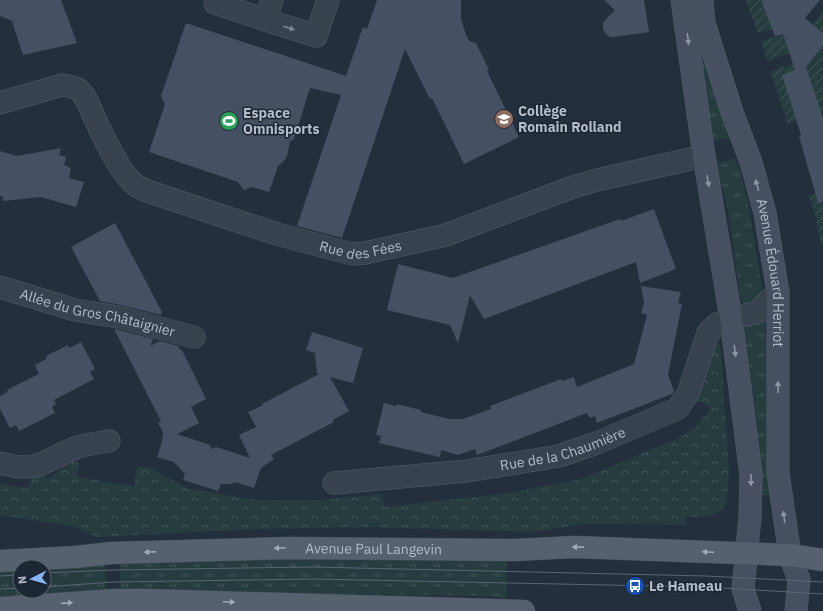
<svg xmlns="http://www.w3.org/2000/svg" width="823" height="611" viewBox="0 0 823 611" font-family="'IBM Plex Sans',sans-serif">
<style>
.grass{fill:url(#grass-tufts);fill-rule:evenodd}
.forest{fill:url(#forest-crowns)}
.garden{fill:url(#garden-furrows)}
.building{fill:#455162}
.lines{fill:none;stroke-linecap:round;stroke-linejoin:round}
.street-casing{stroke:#565f6c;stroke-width:23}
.secondary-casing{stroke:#565f6c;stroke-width:23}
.primary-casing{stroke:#414a57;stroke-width:23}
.street{stroke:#38414e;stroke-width:22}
.secondary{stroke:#465061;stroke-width:22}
.primary{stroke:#56606e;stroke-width:22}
.tram{stroke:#5a6575;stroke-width:1}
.oneway{fill:#7c8592}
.oneway2{fill:#8e96a5}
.oneway3{fill:#a1aab7}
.labels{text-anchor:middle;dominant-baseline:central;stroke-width:3;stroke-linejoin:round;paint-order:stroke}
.poi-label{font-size:14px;font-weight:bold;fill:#b4bcc9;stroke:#1d2633;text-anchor:start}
.street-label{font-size:14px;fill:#b4bcc9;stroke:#1d2633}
</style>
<defs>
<pattern id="grass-tufts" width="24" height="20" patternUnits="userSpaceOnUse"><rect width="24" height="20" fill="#263c3f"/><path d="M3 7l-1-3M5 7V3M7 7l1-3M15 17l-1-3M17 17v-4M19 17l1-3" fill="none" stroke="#435659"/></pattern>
<pattern id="forest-crowns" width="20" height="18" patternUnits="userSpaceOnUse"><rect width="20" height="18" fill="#263c3f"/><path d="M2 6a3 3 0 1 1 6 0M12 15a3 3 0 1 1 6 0" fill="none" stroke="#435659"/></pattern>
<pattern id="garden-furrows" width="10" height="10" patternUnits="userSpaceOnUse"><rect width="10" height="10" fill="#263c3f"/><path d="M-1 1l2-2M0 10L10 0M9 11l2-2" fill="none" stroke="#435659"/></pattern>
</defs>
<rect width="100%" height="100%" fill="#242f3e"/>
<path class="grass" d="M703,55L730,138L711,141L700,59Z
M735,159L739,168L748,203L763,294L755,304L745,305L740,296L728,209L715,162Z
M765,319L771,495H761L740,326Z
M507,554L506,599L493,596L134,591L121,594L119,559Z
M105,559L107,594L0,597V567ZM20,567H44V591H20Z"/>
<path class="forest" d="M720,343L729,469L727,501L722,510L714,515L700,517H685L686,525L586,524L531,532L367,527L261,529L96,537L72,526L0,515V484L28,488L33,477L43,474L49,479L70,461L79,463L77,477L134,486L137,466L151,468L186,488L256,500H320L383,494L384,507L510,493L581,479L681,437L698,425L711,407L696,400L708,348Z"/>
<path class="garden" d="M746,0H761L773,29L758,33Z
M823,11V33L813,24Z
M783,34L789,53L767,61L761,41Z
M823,45V112L788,124L770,71L814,56Z
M819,193L823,206V244H821L816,218L809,196Z"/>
<path class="building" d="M0,0H61L77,43L23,55L12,21L0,16Z
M377,0H461V18L465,32L469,41L476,43L489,70L487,71L519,137L464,164L432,98L430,99L405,49L342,238L297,226L341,95L310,88L294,139L290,141L287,156L284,161L278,166L269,192L252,187L244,190L238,182L149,152L165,104L161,96L186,23L346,76L363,27L367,29Z
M604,0H644L649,32L614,37H610L606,34L603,29V23L605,20L615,10Z
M761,0H820L805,18L823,33V45L806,67L823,118V202L818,203L799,136L801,135L782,75L795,70L783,34L775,36Z
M61,148L59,155L66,157L64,165L71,168L69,178L84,182L76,207L41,197L3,201V197L0,196V151L17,156Z
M654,209L676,269L640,283L636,262L484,319L470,295L458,343L450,325L387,310L398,264L453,278L620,219L621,221Z
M115,223L162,312L161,315L121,305L100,301L71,247Z
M641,286L681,292L678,303L682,304L668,375L674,391L672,394L597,423L595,416L590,418L587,413L477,455L475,449L458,455L441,450L440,457L379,443L381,436L376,435L384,403L396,406L397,404L421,410V412L449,419H463L491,409L490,406L561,379L562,381L574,377L577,387L634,364L647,315L641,313L644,303Z
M114,329L153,339L150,346L160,341L178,346L180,350H182L206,399L191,407L199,423L177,434L210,445L212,449L216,447L250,458L239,435L256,427L248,412L263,405L262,404L319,374L317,373L315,353L306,350L312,332L363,348L353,383L330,377L349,411L333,420L334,422L271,455L274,459L261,468L254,488L235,482L231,484H221L218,491L183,480L185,474L174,462L157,457L162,442L163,432L158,423L161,421Z
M81,342L95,369L90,372L94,379L54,400L56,404L52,407L55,413L19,431L16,425L10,428L0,409V396L8,392L7,390L39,374L35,365L46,359V356L68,345L69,348Z"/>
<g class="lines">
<defs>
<g id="street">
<path d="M216,0L215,3L266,20L316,36L328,0"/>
<path d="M266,20L272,0"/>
<path id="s1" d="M0,103L62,85C67,86 74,86 79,90C87,97 90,108 94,117C102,134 118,169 131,181C135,186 141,188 147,191L277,234L352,254L365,253L446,235L573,187L597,180L704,156"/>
<path id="s2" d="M0,287L75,310L118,317L194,337"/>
<path d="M0,463C38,474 43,461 75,448C85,444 98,443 109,441"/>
<path id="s3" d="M334,483L467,471L559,456L594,444L677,409L688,394L708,333L717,324L731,318L758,312L778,292"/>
</g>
<g id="secondary">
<path d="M682,0L704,156L731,318L751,475L750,517L743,589L750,611"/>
<path id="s4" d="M702,0L704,23L732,112L751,162L765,213L778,292V473L790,555L799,580L796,611"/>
</g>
<g id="primary">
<path id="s5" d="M0,561L75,557L112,553L289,548L515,550L574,547L790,555L823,560"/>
<path d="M0,608L114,600H149L524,611"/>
</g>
</defs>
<use href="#street" class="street-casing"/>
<use href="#secondary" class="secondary-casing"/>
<use href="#primary" class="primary-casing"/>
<use href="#street" class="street"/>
<use href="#secondary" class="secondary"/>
<use href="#primary" class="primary"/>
<path class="tram" d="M44,573L113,570L313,567L706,576L823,582
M0,576L20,575
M44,587L113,582L313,579L705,587L823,594
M0,589L20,588"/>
</g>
<defs><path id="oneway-solid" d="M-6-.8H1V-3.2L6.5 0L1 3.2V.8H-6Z"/></defs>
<use class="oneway" href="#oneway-solid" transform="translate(289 28) rotate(17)"/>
<g class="oneway2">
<use href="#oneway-solid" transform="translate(688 39) rotate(82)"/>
<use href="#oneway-solid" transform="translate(708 181) rotate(80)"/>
<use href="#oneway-solid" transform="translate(757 185) rotate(-106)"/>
<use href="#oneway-solid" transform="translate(735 351) rotate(83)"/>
<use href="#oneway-solid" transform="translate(778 387) rotate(-90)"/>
<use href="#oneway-solid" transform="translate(751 480) rotate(90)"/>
<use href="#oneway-solid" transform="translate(784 517) rotate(-98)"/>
</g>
<g class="oneway3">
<use href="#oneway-solid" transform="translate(578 547) rotate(-179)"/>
<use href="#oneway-solid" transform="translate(280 548) rotate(178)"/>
<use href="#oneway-solid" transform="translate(150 552) rotate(178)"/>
<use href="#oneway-solid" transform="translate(708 552) rotate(-178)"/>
<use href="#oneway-solid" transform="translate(229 602) rotate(2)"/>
<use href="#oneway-solid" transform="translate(67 603) rotate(-4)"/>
</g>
<defs>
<symbol id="school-disc" viewBox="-11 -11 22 22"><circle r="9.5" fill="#8d6e63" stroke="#1d2633"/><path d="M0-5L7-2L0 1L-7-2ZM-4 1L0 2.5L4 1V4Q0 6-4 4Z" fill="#fff"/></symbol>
<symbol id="stadium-disc" viewBox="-11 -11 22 22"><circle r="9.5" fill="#2e9e5b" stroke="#1d2633"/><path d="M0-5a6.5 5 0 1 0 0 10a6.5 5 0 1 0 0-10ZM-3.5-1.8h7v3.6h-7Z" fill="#fff"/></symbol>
<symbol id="bus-disc" viewBox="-11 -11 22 22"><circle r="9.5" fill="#1a4fb4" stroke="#1d2633"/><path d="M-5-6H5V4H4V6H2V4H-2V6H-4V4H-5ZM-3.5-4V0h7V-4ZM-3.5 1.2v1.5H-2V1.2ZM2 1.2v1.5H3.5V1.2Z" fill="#fff"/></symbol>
</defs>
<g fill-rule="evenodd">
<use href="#school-disc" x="493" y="108" width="22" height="22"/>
<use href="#stadium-disc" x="218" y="110" width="22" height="22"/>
<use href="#bus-disc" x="624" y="575" width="22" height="22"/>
</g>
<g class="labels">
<g class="poi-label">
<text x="518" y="111">Collège<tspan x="518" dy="16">Romain Rolland</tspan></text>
<text x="243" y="113">Espace<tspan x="243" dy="16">Omnisports</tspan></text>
<text x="649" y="586">Le Hameau</text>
</g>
<g class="street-label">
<text stroke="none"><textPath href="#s1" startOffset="430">Rue des Fées</textPath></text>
<text stroke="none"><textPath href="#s4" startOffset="283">Avenue Édouard Herriot</textPath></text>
<text stroke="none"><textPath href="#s2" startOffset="101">Allée du Gros Châtaignier</textPath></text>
<text stroke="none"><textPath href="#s3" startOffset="232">Rue de la Chaumière</textPath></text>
<text stroke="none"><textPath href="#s5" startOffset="374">Avenue Paul Langevin</textPath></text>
</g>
</g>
<g transform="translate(32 579) rotate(264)"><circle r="19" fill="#1d2633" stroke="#59626f"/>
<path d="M0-3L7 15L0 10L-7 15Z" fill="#8ab4f8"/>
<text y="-6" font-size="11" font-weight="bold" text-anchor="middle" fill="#b4bcc9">N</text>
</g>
</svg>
